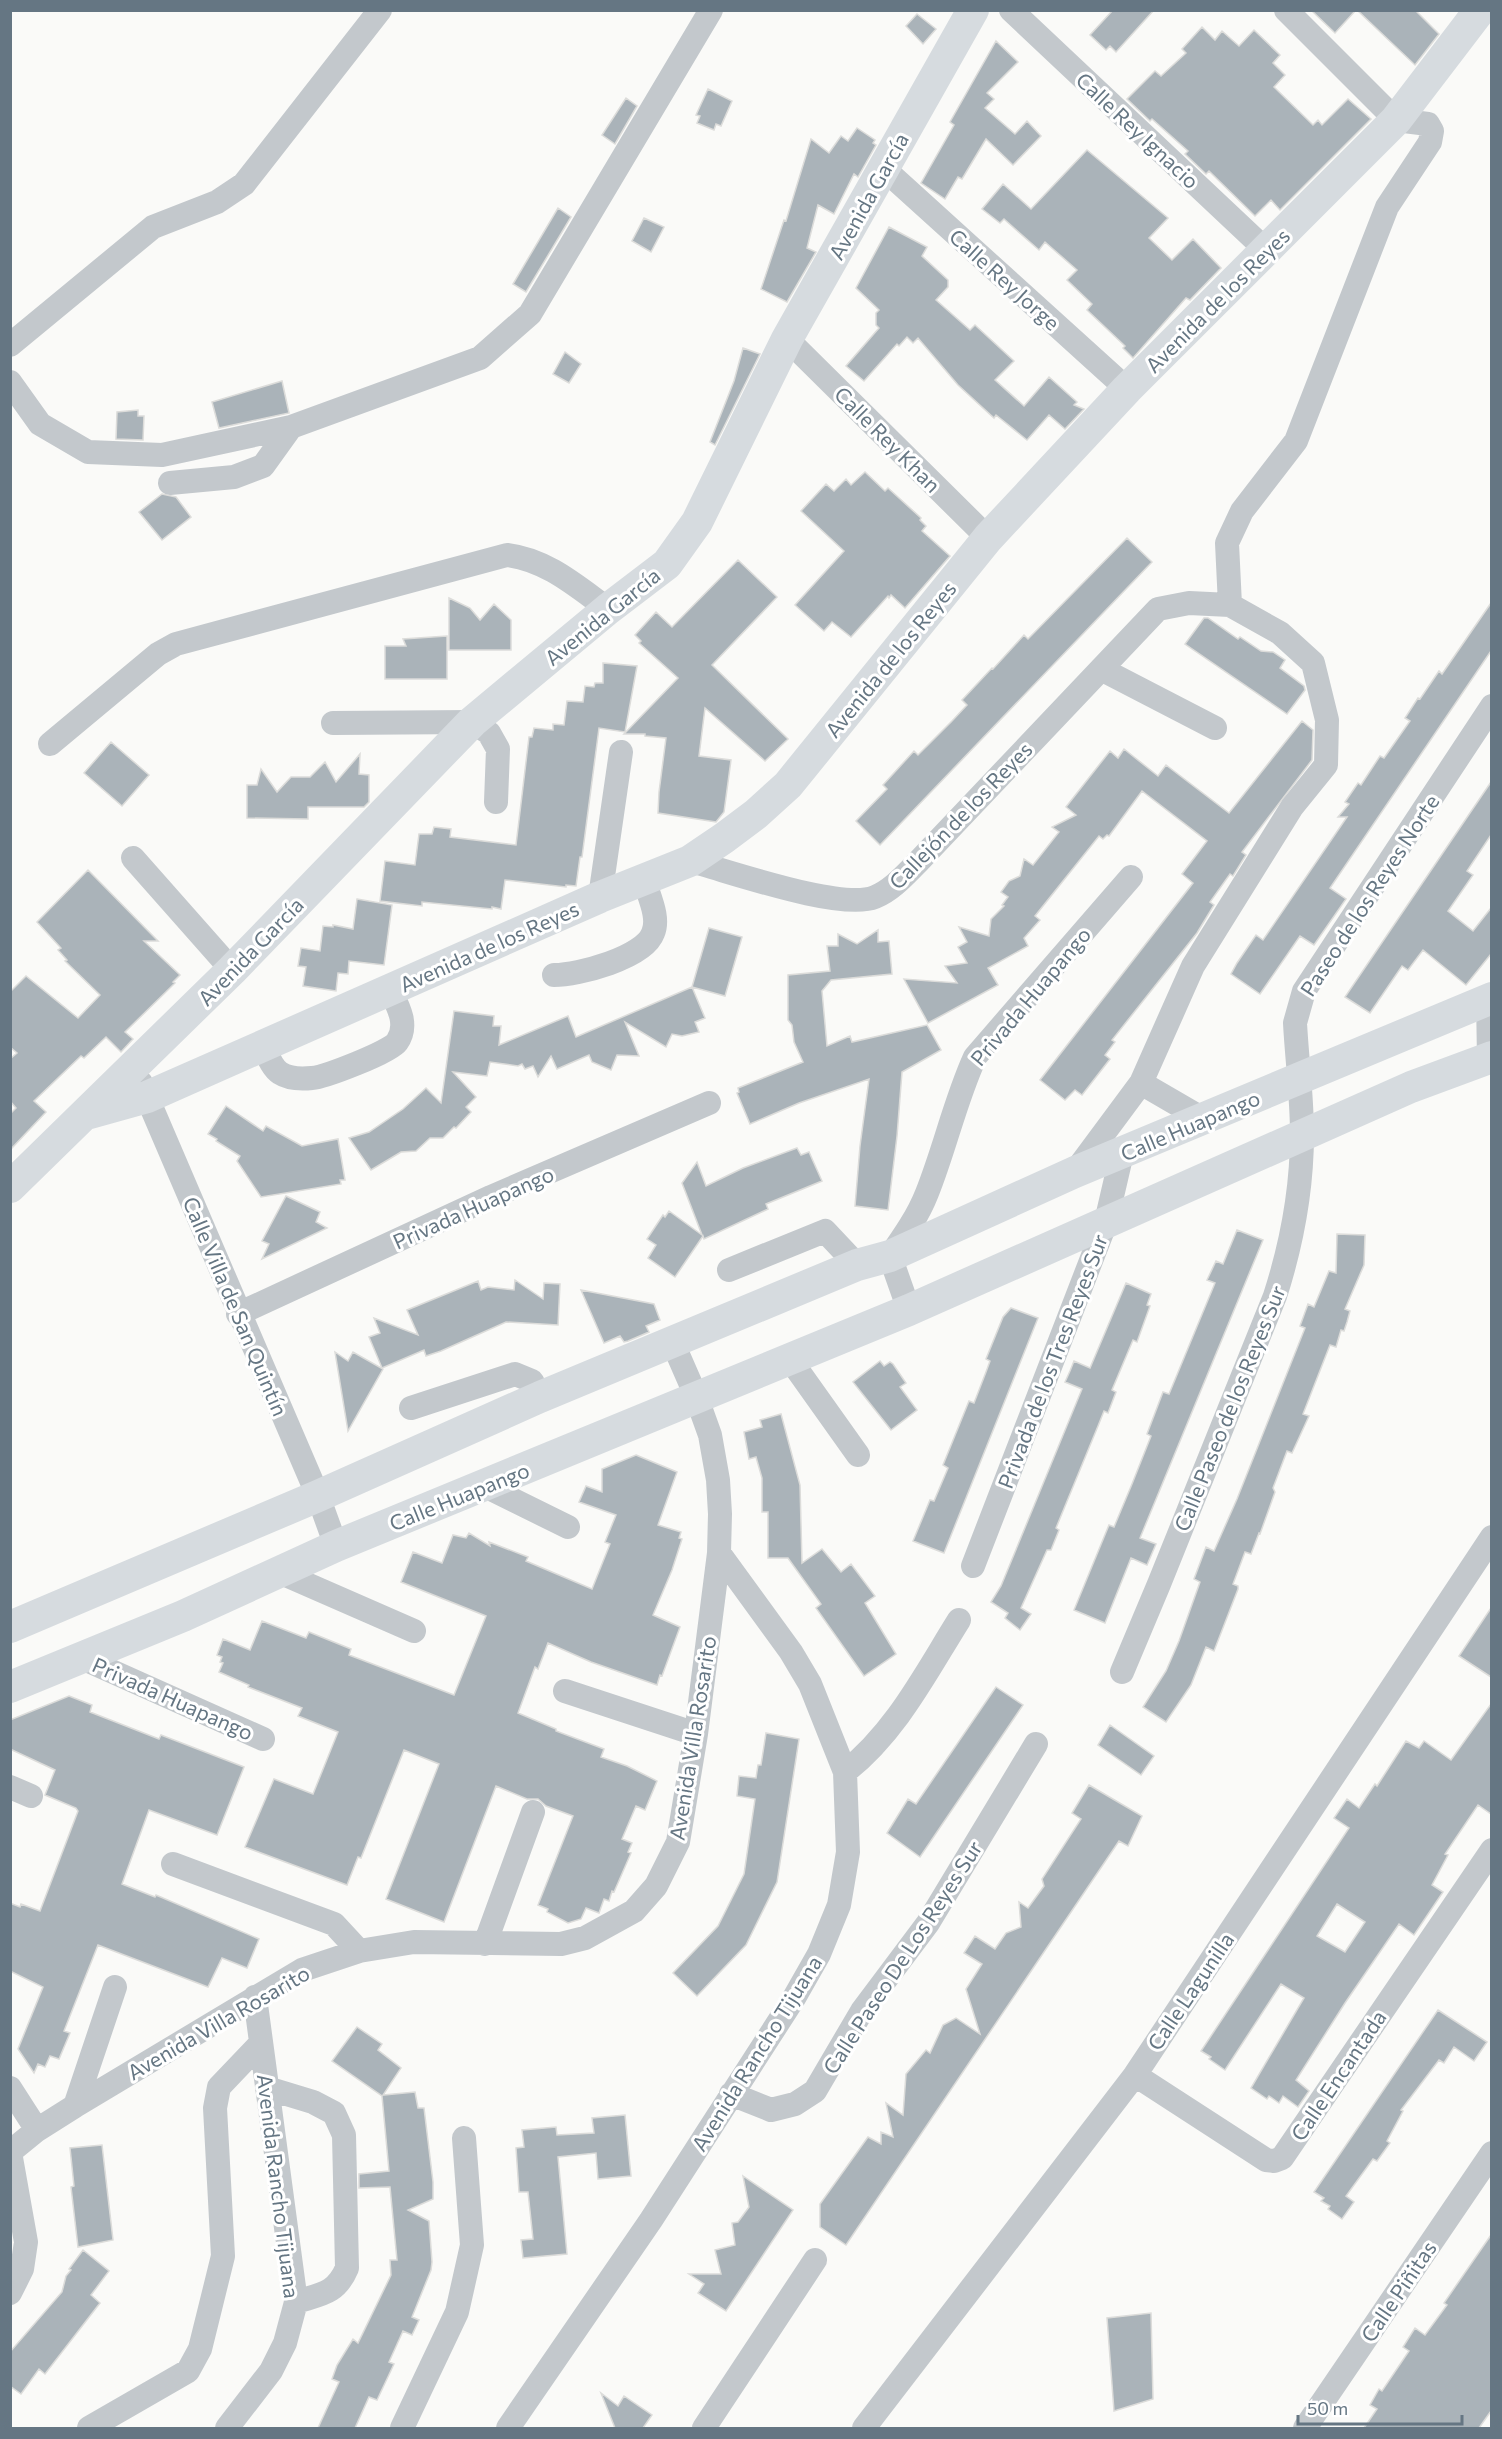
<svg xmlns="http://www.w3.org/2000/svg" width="1502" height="2439" viewBox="0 0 1502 2439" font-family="Commissioner,sans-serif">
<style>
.building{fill:#aab3b9;stroke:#dcdcda;stroke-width:1.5;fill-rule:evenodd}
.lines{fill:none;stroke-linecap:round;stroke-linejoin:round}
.minor{stroke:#c3c8cc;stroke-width:24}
.major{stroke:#d6dbdf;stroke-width:32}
.labels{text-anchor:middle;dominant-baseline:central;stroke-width:6;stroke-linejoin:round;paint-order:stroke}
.street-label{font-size:21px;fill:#657683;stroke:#fff}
</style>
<rect width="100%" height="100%" fill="#fafaf8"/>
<path class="building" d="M1113,10H1154L1116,52L1110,46L1106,50L1090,35Z
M1311,10H1356L1335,33Z
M1357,10H1415L1439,34L1415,65Z
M917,14L936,29L923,44L906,26Z
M1202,27L1215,40L1222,31L1239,46L1254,30L1280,55L1273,63L1285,75L1274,87L1313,125L1318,120L1322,125L1348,99L1371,119L1280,210L1271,200L1255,216L1209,171L1206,174L1185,154L1188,151L1152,119L1150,121L1127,99L1155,71L1161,76L1186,53L1182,49Z
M996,41L1018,62L987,93L994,99L985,108L1015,134L1027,121L1041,136L1013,165L986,139L962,179L958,177L945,199L921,183L954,125L950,122Z
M708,89L732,101L721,126L716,124L714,130L697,123L700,116L696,115Z
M626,98L637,106L615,144L602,135Z
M857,128L875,140L873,143L876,145L858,177L854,174L834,214L818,205L807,248L816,252L787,302L761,289L784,220L786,221L811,139L829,153L841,136L848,141Z
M1087,150L1168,218L1149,238L1172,260L1193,239L1221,268L1190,300L1186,298L1133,358L1123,348L1125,346L1087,310L1092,304L1067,280L1077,270L1045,242L1039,250L1004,219L1000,223L982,209L1003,184L1031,209Z
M558,208L571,217L526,292L513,284Z
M644,218L664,227L651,252L632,241Z
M889,227L927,247L922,256L948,280V287L936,300L970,330L975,325L1014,361L995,380L1024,406L1049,377L1077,402L1074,405L1084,409L1065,429L1049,415L1027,440L996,415L994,418L958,385L918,338L913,343L907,337L899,346L897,344L864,381L846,366L879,328L876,325V313L879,310L856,288Z
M743,348L760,354L715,445L710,442L734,381Z
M565,352L581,364L569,383L553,374Z
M282,381L289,413L219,428L212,402Z
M138,410V416H144L143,440L116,439L117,412Z
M865,472L885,491L888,488L921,518L920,520L926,526L922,531L950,556L905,608L891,595L889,598L888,596L851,637L832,622L824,631L795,605L844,551L801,511L826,484L834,491L846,479L851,485Z
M162,494L176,497L191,517L162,540L139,512Z
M1127,538L1152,562L880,845L856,821L887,789L883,785L914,751L918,755L952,721L967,705L962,700L992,668L993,669L1024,635L1028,639Z
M738,560L777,597L712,665L788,739L765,761L705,708L699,756L731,760L724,812L716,822L658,813L659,792L666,738L645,736V734H624L678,678L639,643L641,641L635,635L656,612L672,627Z
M449,598L470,608L480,620L494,604L511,620V650H449Z
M1491,603V651L1330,888L1346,899L1314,945L1300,936L1260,994L1231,974L1237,963L1256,935L1263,940L1347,817H1338L1349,804L1345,802L1358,783L1361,785L1380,756L1384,758L1410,721L1405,718L1418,698L1420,699L1439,671L1442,674Z
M1204,618H1208L1238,639L1240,637L1261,651L1273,652L1285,660L1280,668L1304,686L1305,690L1287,714L1185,644Z
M447,636V679H385V646H406L403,639Z
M603,663L637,666L625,732L599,728L582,857H580L576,886L566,885V887L505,880L501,909L492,907V909L422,902V906L380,901L385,861L415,865L419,834H432L434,827L451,829L450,837L516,845L529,737H532L534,728L553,730V724L564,725L567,701L583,702L585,686L594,687L595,683H603Z
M1302,721L1313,730L1312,760L1242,852L1246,855L1233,876L1230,874L1210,902L1214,905L1197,933L1112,1040L1115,1042L1105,1055L1110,1059L1082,1095L1075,1090L1065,1100L1040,1080L1193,883L1182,874L1207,841L1142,791L1109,836L1107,835L1103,839L1099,836L1035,916L1040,920L1024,938L1028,946L988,968L998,985L928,1023L904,979L957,983L945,966L967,963L958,947L967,942L959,927L989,936L991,919L1004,906L1002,905L1008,897L1001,892L1009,881L1020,876L1024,859L1033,865L1059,832L1052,827L1076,815L1066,807L1110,751L1118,758L1124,749L1158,776L1166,765L1229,813Z
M111,742L149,775L122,806L84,773Z
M360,754L359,774L369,775V802L364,807H308V819L247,818V785H257L261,769L277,792L291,777H310L325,762L336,782Z
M1491,782V835L1467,871L1473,875L1448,911L1473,931L1491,908V954L1466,985L1423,950L1408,970L1402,966L1370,1013L1345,997Z
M88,870L158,941H144L180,975L173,982L175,983L125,1032L133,1039L121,1052L106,1037L84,1058L81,1056L34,1101L46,1112L10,1150V1114L16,1108L10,1101V1059L17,1053L10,1047V992L26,976L78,1018L100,995L65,961L67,960L58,950L61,948L37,922Z
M357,899L392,905L384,965L349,961L348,974L338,973L336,991L303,986L306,967L298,966L301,948L320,951L323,926L333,927V925L353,929Z
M709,928L742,937L725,996L692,987Z
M878,930V942L889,941L892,974L831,980L822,991L827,1046L850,1036L852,1042L927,1025L941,1050L902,1072L897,1136L888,1210L855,1206L860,1146L869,1079L799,1103L750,1124L737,1093L739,1092L738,1088L803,1062L794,1042L792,1025L788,1020V975L830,971L827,946H838V934L857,944Z
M692,987L705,1018L695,1022L699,1032L682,1036L672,1034L666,1047L625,1022L639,1056L617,1055L611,1070L592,1062L589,1055L557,1069L551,1056L538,1077L533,1066L525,1069L522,1064L518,1066L490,1062L487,1076L453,1072L476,1097L466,1107L471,1112L456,1128L454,1127L443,1138H430L416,1151L401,1152L371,1170L349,1138L369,1132L403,1109L426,1088L441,1103L454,1011L494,1016L493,1026H501L499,1045L568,1016L576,1037Z
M226,1106L263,1131L266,1126L302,1146L338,1139L345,1180H340L341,1184L261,1197L237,1161L240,1156L216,1141L217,1139L208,1134Z
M797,1148L801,1155L809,1152L822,1181L766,1204L768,1209L704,1239L703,1236L675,1277L648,1258L656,1245L647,1239L663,1215L665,1217L669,1211L702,1235L682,1183L697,1162L706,1186L743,1168Z
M286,1196L320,1212L316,1222L327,1228L262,1259L269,1244L262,1241Z
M1237,1230L1263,1240L1140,1538L1156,1544L1147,1565L1131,1558L1105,1623L1074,1610L1109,1525L1114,1527L1132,1484L1151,1436L1147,1434L1163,1392L1169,1394L1215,1283L1207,1280L1216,1261L1223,1264Z
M1337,1234L1365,1235L1364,1265L1345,1309L1350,1311L1347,1322L1344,1331L1341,1330L1336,1347L1330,1345L1303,1414L1309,1416L1292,1453L1287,1451L1273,1488L1275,1492L1260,1534L1259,1533L1251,1554L1245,1552L1233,1584L1238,1586V1589L1214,1651L1206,1647L1191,1685L1166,1722L1143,1707L1166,1671L1179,1641L1200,1582L1194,1579L1206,1547L1214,1551L1237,1499L1305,1328L1300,1326L1308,1304L1314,1307L1329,1271L1336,1273Z
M515,1280L543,1299L544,1283L560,1284L558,1325L506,1322L441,1351L426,1356L424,1350L382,1368L369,1337L380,1333L374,1318L418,1335L407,1310L478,1281L481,1290L488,1287L514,1290Z
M1126,1283L1151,1294L1147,1305L1150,1306L1137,1342L1133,1340L1112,1390L1116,1392L1108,1413L1104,1411L1098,1426L1056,1528L1059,1530L1051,1550H1047L1021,1608L1031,1614L1020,1630L1005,1618L1008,1613L991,1602L1001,1586L1082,1389L1065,1382L1070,1371L1074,1361L1090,1368Z
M581,1290L654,1304L660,1320L646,1326L649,1332L628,1341L624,1342L620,1336L604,1343Z
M1011,1308L1038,1318L944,1553L913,1541L930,1500L934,1501L948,1468L943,1465L969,1401L974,1403L986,1372L990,1361L986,1359L1003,1317Z
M335,1352L348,1361L353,1352L383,1369L348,1431Z
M880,1361L884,1366L890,1362L893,1364L906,1383L900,1387L917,1410L891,1430L853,1382Z
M781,1414L800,1485L802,1563L822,1549L841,1572L851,1564L875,1596L865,1603L896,1654L864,1676L816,1608L821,1604L788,1558H768V1512H762V1478L756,1457L749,1459L744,1432L762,1427L760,1420Z
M636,1455L677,1472L658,1525L681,1532L679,1538L682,1539L672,1570L653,1615L680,1627L662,1676L660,1675L657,1685L591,1662L548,1643L538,1669L535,1667L518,1713L556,1729V1731L604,1749L601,1757L627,1766L657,1781L645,1810L636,1806L622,1839L632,1843L628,1852L631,1853L614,1892L612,1891L609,1901L604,1899L599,1913L586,1908L581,1919L568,1923L547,1912L548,1909L538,1905L573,1816L546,1806L538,1799H527L496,1786L444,1922L386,1899L439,1764L404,1750L361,1858L358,1857L347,1885L245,1847L274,1779L313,1794L338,1732L298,1716L302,1708L248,1687L249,1685L219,1672L223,1663L220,1662L222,1657L217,1655L223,1639L250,1650L262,1621L306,1638L309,1632L351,1649L349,1655L454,1695L486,1616L401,1582L413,1552L442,1563L453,1535L466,1538L469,1533L490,1546L489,1542L528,1557L526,1561L592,1589L610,1544L605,1542L616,1515L579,1502L586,1486L602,1492V1469Z
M1491,1608V1677L1459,1656Z
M996,1687L1023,1705L920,1857L887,1833L908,1799L916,1804Z
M69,1696L92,1705L90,1712L131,1728L159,1739L161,1735L244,1767L217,1835L149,1810L122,1884L155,1897L156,1895L259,1939L247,1968L222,1958L208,1987L98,1945L64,2031L70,2033L59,2059L50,2056L45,2067L38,2064L34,2073L18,2049L43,1987L10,1971V1903L20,1907L21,1904L40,1911L78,1811L76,1808L45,1795L55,1770L10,1749V1720Z
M1491,1704V1814L1478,1805L1445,1854L1448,1855L1432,1885L1443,1892L1414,1935L1399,1924L1345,2003L1296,2080L1309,2091L1298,2107L1283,2096L1279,2103L1269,2096L1267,2099L1251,2088L1304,1998L1281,1984L1225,2070L1209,2059L1211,2057L1201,2051L1349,1828L1334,1818L1347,1799L1359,1808L1375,1784L1377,1786L1406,1741L1419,1748L1424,1741L1451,1760ZM1337,1904L1365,1922L1345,1952L1317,1936Z
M1110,1725L1154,1756L1141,1775L1098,1745Z
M766,1733L799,1739L777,1882L746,1945L697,1996L673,1973L718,1926L744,1874L755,1799L737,1796L739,1776L756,1778L758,1765H761Z
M1089,1785L1142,1816L1128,1846L1119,1841L846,2245L820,2227V2204L868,2137L881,2144V2132L893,2137L886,2103L903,2115L906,2074L926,2050L930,2053L943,2025L956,2018L980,2034L966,1989L982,1964L964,1953L975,1936L995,1949L1006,1933L1021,1927L1019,1902L1028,1908L1044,1886L1042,1879L1081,1819L1072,1813Z
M1438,2010L1487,2042L1474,2061L1454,2047L1444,2063L1439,2060L1401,2110L1403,2111L1387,2141L1390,2143L1377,2161L1373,2159L1346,2196L1354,2202L1342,2219L1328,2209L1330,2206L1321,2201L1324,2198L1314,2192Z
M357,2027L382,2044L378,2050L401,2068L383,2095L415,2092L418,2108H424L433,2182V2199L408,2210L429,2221L432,2262L431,2270L412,2317L419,2320L412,2335L403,2331L389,2362L394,2364L377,2400L369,2397L355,2428H318L339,2382L332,2379L337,2365L353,2339L358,2343L391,2275L390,2260H397L390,2187L359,2188V2174L389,2171L382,2096L332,2061Z
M625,2115L631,2176L598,2179L596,2153L558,2157L567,2254L523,2258L521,2240L533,2239L528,2192H519L516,2148L524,2147L522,2130L556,2127L557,2135L594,2133L592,2118Z
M102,2145L113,2240L78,2247L71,2187L74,2186L70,2148Z
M743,2176L793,2210L726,2311L698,2293L704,2284L689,2274H721L715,2250L735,2245L732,2223L738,2222L749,2207Z
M1491,2235V2411L1479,2428H1364L1377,2409L1370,2405L1379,2389L1382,2391L1409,2351L1403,2347L1415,2328L1425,2335L1447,2305L1444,2303Z
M83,2250L109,2271L91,2295L100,2303L45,2374L39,2369L21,2394L10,2386V2352L62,2292L66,2276L71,2270L69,2269Z
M1151,2313L1153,2399L1114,2411L1107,2318Z
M601,2393L618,2406L624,2396L652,2415L643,2428H615Z"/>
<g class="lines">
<path class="minor" d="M1011,10L1266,250
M883,168L1127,389
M787,339L988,538
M10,345L153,227L217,202L244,184L380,10
M10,382L40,424L88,452L162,455L291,427L480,358L530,314L711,10
M170,483L234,477L263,466L291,427
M1230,605L1227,543L1242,511L1296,441L1387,207L1430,142L1432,131L1428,124L1396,120L1286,10
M1101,669L1215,728
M333,723L472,722L489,733L498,749L496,802
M50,744L158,654L176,644L507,555C547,560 576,586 608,609
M133,858L232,970
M690,861C729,871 841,911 875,897C892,890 905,875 918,862L1158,609L1189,603L1230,605L1280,633L1313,663L1327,720L1326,765L1292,807L1193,966L1141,1083L1075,1172
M600,897L621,752
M554,975C578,975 644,958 653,933C660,917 648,895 644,879
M263,1046C267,1054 272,1068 280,1073C289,1079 302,1079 312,1078C325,1077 390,1052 397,1042C409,1025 398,1006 390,990
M1489,1058L1488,1000L1492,995
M141,1083L318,1496L336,1546
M1141,1083L1203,1119
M729,1270L825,1231L857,1265
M909,1310L890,1256C904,1236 918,1216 927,1193C945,1148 955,1101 975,1057L1131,877
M238,1314L491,1197L709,1103
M789,1358L858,1455
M411,1408L515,1374L532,1381L540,1397
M485,1486L568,1527
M973,1566L1106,1222L1122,1153
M279,1572L414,1631
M82,1658L263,1739
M1122,1672L1159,1584L1275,1296C1292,1243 1302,1189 1302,1134C1302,1097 1297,1060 1295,1023L1304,991L1492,706
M565,1691L696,1734
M845,1772C896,1732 925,1674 959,1620
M10,1787L31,1796
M173,1864L334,1924L359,1951
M485,1944L533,1812
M1135,2075L1266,2160L1274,2161L1282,2158L1492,1850
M10,2088L37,2130
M267,2088L313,2102L334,2113L344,2135L347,2268C336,2294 321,2294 296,2302
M731,2094L771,2110L795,2104L815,2091L862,2011L928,1923L1036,1744
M75,2106L115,1987
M10,2152L37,2130L75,2106L302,1970L359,1951L414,1942L561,1944L585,1938L634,1911L656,1886L678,1842L696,1734L719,1553L720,1514L718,1480L710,1435L696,1396L672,1341
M10,2152L26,2242L22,2269L10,2293
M89,2428L188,2371L200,2349L223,2256L215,2108L219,2087L261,2043
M227,2428L271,2371L285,2343L296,2302L255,1997
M402,2428L457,2312L472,2245L464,2138
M508,2428L651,2220L794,1998L819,1954L839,1905L848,1852L845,1772L810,1684L791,1652L719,1553
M704,2428L815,2260
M864,2428L1135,2075L1492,1537
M1305,2428L1492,2153"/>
<path class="major" d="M86,1114L147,1097L600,897L690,861L724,838L756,814L788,785L988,538L1127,389L1396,120L1480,10
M10,1187L232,970L472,722L608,609L667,564L697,522L787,339L973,10
M10,1627L318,1496L540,1397L857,1265L890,1256L1075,1172L1492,998
M10,1687L183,1616L336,1546L909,1310L1411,1087L1492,1057"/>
</g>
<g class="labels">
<g class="street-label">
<text transform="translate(1138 130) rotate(43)">Calle Rey Ignacio</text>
<text transform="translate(868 196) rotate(-61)">Avenida García</text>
<text transform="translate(1005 279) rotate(42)">Calle Rey Jorge</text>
<text transform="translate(1217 300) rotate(-45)">Avenida de los Reyes</text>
<text transform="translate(888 439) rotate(45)">Calle Rey Khan</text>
<text transform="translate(602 616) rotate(-39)">Avenida García</text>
<text transform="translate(890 659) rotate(-51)">Avenida de los Reyes</text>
<text transform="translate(960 815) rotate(-46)">Callejón de los Reyes</text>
<text transform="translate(1369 895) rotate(-57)">Paseo de los Reyes Norte</text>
<text transform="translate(489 946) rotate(-24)">Avenida de los Reyes</text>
<text transform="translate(250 951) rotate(-46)">Avenida García</text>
<text transform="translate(1030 996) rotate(-50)">Privada Huapango</text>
<text transform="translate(1190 1125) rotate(-23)">Calle Huapango</text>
<text transform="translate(473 1207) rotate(-24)">Privada Huapango</text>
<text transform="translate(236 1306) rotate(67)">Calle Villa de San Quintín</text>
<text transform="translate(1052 1361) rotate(-69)">Privada de los Tres Reyes Sur</text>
<text transform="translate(1229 1408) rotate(-68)">Calle Paseo de los Reyes Sur</text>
<text transform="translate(459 1496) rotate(-22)">Calle Huapango</text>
<text transform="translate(173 1698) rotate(24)">Privada Huapango</text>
<text transform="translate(692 1738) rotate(-81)">Avenida Villa Rosarito</text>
<text transform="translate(902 1957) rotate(-57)">Calle Paseo De Los Reyes Sur</text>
<text transform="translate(1190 1991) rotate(-56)">Calle Lagunilla</text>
<text transform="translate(218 2022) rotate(-30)">Avenida Villa Rosarito</text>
<text transform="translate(756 2053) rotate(-58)">Avenida Rancho Tijuana</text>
<text transform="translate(1338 2075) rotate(-56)">Calle Encantada</text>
<text transform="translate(279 2186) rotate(83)">Avenida Rancho Tijuana</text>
<text transform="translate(1398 2291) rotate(-56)">Calle Piñitas</text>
</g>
</g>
<rect width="1502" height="2439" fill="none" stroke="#657683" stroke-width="24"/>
<path d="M1298 2415v9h164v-9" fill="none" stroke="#657683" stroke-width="3"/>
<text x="1307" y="2415" font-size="18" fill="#657683" stroke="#ffffff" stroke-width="4.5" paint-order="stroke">50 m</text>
</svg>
